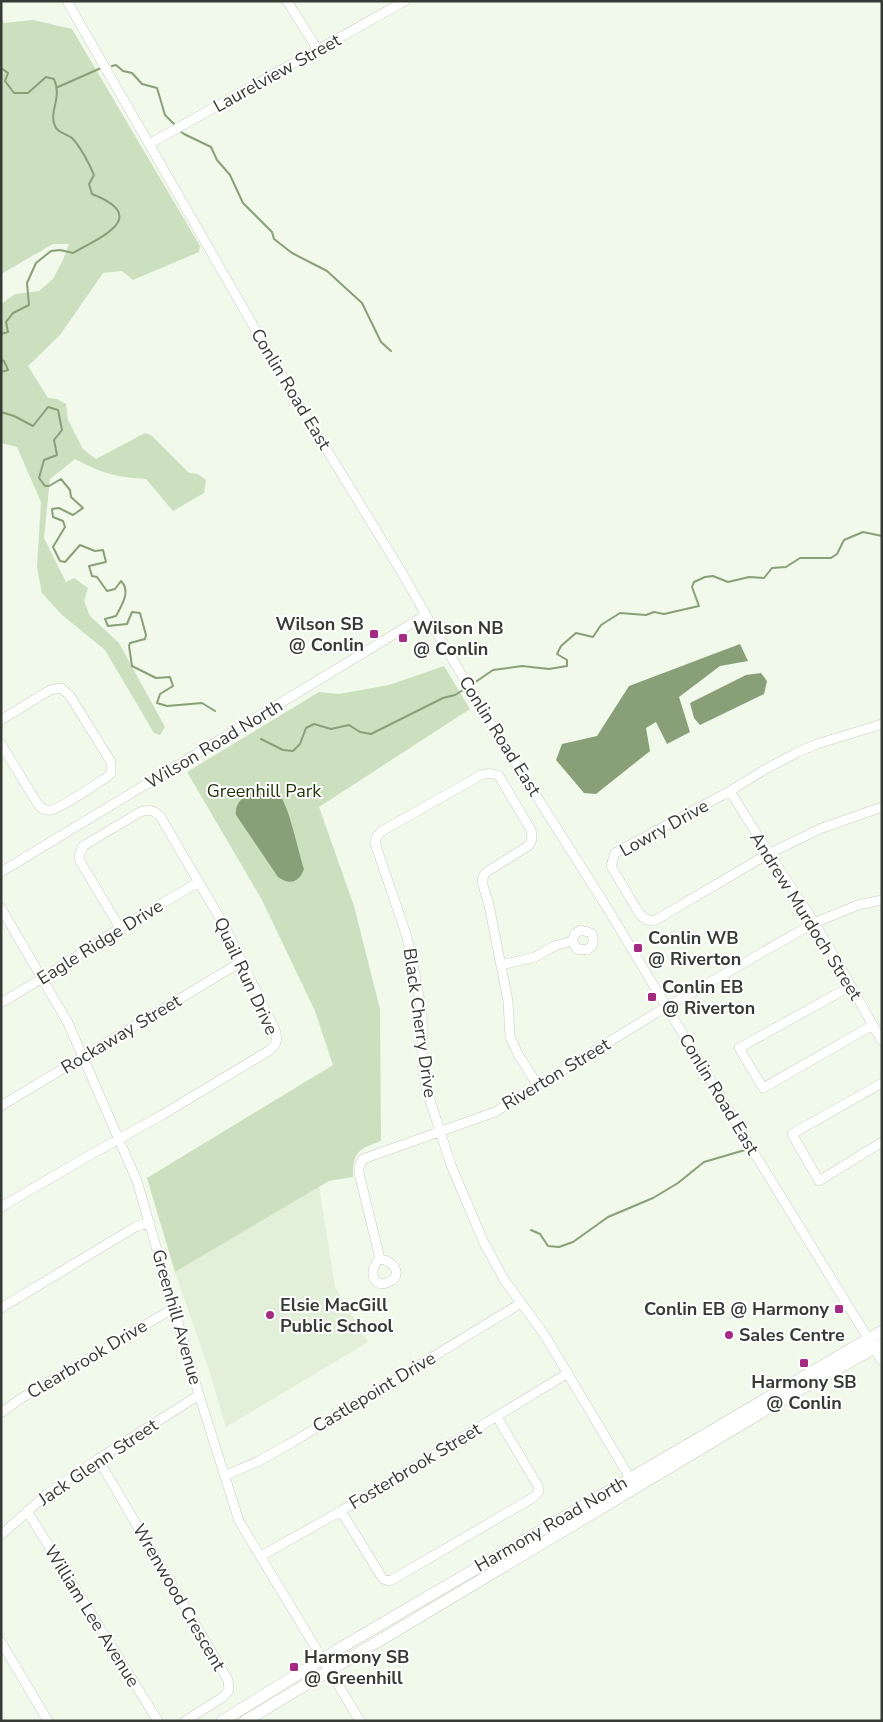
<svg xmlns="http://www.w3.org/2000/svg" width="883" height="1722" viewBox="0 0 883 1722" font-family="'Nunito Sans',sans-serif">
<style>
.built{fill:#e2efd9}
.green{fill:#ccdfbf}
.water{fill:#899f78}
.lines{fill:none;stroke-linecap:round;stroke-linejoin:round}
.stream{stroke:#899f78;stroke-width:2}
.minor-casing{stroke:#c6cfc1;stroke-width:10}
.major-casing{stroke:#c6cfc1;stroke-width:12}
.minor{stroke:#fff;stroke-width:9}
.major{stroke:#fff;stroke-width:11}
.poi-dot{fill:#a42b81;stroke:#fff;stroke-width:2}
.labels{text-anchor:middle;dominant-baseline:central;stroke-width:4;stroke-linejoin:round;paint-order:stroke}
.street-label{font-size:18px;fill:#373b35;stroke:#fff}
.poi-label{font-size:18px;font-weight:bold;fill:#373b35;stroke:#fff;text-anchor:start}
.park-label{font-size:18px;fill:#1d3306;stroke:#fff}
</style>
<rect width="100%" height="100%" fill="#f0f9ea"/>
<path class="built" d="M319,1187L335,1287L368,1342L226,1427L209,1370L175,1272Z"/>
<path class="green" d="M1,18L4,23L33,20L72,29L200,246L199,252L133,280L122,271L103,273L60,335L28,366L48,398L57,399L66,404L68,420L83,449L96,459L145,433L151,435L189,473L198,474L206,480L204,493L173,511L146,479C115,477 101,473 75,459L50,479L44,538L66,582L74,578L88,588L84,601L90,616L119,643L165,727L160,735L154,733L105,650L61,614L42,593L37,567L41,502L17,447L1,443V304L15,294L39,291L53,279L63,260L69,244H53L1,274Z
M444,666L470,709L319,807L354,906L380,1009L381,1141C358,1149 353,1152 353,1177L329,1181L175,1272L147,1178L333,1065L315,1011L262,900L187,772L319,692L339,694L389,685Z"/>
<path class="water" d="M740,644L748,661L720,666L679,697L690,732L667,744L656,722L646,728L650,751L596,794L584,793L556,760L562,744L597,736L629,686Z
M761,673L767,681L764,694L700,725L694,718L690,703L746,675Z
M259,789C267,789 275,790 280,796C289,806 299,854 304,869C299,883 289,885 278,877L236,815C234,801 247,794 259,789Z"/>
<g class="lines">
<path class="stream" d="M112,66L116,65L123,71L132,73L142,84L157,88L165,115L175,125
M1,68L8,73L5,81L14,93H28L46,77L54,79C63,99 47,113 56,128C59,133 67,134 72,138C80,146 90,165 94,175L89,184L92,194C151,217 101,237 73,253L60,250L51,251L36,263L27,283L29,305L13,313L6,322L8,332L1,334
M58,87L101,68
M180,131L184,134L211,147L217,160L230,175L243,203L272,232L274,239L292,253L327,271L362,303L381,342L391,351
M1,360L4,361L8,370L1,372
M1,412L14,416L33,426L48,407L58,410L62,430L54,440L57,455L44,460L39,478L45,486H49L61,479L70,490L71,497L83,508L73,515L59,508L52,509L53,517L63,521L65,527L53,547L60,561L65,562L80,545L95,551L103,550L106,562L89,566L92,576L97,577L107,591L115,589L121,581C131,591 122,605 116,616L105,619L108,626L127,624L132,612L140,613L146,635L145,639L130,643L129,646L132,666L156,678L170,677L173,686L160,694L157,703L167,706L202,703L215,711
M474,683L493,670L522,666L549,669L567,666V660L557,654L561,646L576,633L593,637L601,625L620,613L646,615L654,612L664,614L699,606L692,587L694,582L705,577L713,576L728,582L749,577L764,578L772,568L786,567L800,558H831L837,554L844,540L863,532L882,536
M261,739L283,750L293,751L300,744L306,728L314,724L331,729L349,725L360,732L371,734L443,698L455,695L463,690
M531,1230L540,1234L548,1246L559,1247L573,1242L608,1217L653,1198L678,1183L704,1162L745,1150"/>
<defs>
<path id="minor" d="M67,1L289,388L401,571L426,615L496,732L606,906L758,1159L882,1361
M287,1L318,50
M149,144L405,1
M1,720L50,690L61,688L70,696L111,762V773L107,777C96,784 61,809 50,810C45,811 40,807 37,803L1,744
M882,724L817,744L798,752L764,770L730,791L615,853L611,866L639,913L645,919L654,921L768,854L822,828L882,807
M730,791C757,836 786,879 814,922C838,961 859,1002 882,1041
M1,872L426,615
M1,908L68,1023L137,1181L199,1395L239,1521L360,1721
M501,965L535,957L554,946L572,941L577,949L587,950C594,946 595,940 591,933L581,930L575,934L572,941
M851,986L739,1048L763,1088L873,1025
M1,1003L51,973L120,928L199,882
M882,1083L792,1134L819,1181L882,1142
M538,1086L518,1054L510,1037L508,1001L489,905L482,882L484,875L488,871L528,846C533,841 532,837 531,830L499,776C492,773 488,773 481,775L382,831L377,836L375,843L407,937L412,959L422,1012L423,1069L426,1088L451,1165L484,1243L505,1281L544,1334L630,1478
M1,1106L241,962
M1,1207L90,1155L162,1115L270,1050C277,1044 278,1039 275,1030L225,927L160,816C153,810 149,809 140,812L83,846L79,856L80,861L120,928
M380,1259C393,1260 404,1275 389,1282C373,1290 367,1269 380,1259L359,1173V1167L363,1159L495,1112L656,1013L814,923L858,905L882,900
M1,1308L137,1226L150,1223
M1,1413L20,1399L174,1308
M98,1459L228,1680L229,1690L223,1697L185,1721
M224,1476L259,1461L293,1442L521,1303
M27,1511L158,1721
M341,1511L383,1579L390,1581L534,1497L539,1491L538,1486L497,1417
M1,1535L47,1494L98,1459L199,1395
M261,1556L341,1511L568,1373
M1,1642L48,1721"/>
<path id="major" d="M222,1721L337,1650L882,1331
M245,1721L799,1390L882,1344"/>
</defs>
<use href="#minor" class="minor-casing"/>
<use href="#major" class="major-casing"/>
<use href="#minor" class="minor"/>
<use href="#major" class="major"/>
</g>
<g class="poi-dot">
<rect x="369" y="629" width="10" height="10" rx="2.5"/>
<rect x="398" y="633" width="10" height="10" rx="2.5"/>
<rect x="633" y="943" width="10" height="10" rx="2.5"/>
<rect x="647" y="992" width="10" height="10" rx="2.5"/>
<rect x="834" y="1304" width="10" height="10" rx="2.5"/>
<circle cx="270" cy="1315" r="5"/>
<circle cx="729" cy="1335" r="5"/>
<rect x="799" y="1358" width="10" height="10" rx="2.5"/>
<rect x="289" y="1662" width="10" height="10" rx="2.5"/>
</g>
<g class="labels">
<g class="street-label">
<text transform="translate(277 73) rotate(-29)">Laurelview Street</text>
<text transform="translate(291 389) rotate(59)">Conlin Road East</text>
<text transform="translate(500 736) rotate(58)">Conlin Road East</text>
<text transform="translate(214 744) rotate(-31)">Wilson Road North</text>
<text transform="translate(664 828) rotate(-29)">Lowry Drive</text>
<text transform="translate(806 916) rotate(58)">Andrew Murdoch Street</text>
<text transform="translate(100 942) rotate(-32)">Eagle Ridge Drive</text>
<text transform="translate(246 976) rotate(65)">Quail Run Drive</text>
<text transform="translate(420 1023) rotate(82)">Black Cherry Drive</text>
<text transform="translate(121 1034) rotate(-31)">Rockaway Street</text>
<text transform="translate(556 1074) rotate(-31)">Riverton Street</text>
<text transform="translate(719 1094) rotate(59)">Conlin Road East</text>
<text transform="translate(177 1317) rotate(74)">Greenhill Avenue</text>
<text transform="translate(87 1359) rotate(-31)">Clearbrook Drive</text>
<text transform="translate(374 1392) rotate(-31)">Castlepoint Drive</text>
<text transform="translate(98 1462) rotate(-34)">Jack Glenn Street</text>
<text transform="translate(415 1466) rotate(-31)">Fosterbrook Street</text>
<text transform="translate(551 1524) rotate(-30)">Harmony Road North</text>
<text transform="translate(179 1597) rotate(60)">Wrenwood Crescent</text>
<text transform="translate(92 1616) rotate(58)">William Lee Avenue</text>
</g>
<g class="poi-label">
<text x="364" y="624" text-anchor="end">Wilson SB<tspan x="364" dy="21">@ Conlin</tspan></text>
<text x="413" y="628">Wilson NB<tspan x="413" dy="21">@ Conlin</tspan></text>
<text x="648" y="938">Conlin WB<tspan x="648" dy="21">@ Riverton</tspan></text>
<text x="662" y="987">Conlin EB<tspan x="662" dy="21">@ Riverton</tspan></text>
<text x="280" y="1305">Elsie MacGill<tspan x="280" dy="21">Public School</tspan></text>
<text x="829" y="1309" text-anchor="end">Conlin EB @ Harmony</text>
<text x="739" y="1335">Sales Centre</text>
<text x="804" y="1382" text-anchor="middle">Harmony SB<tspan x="804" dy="21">@ Conlin</tspan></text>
<text x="304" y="1657">Harmony SB<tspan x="304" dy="21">@ Greenhill</tspan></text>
</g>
<g class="park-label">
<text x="264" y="791">Greenhill Park</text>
</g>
</g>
<rect width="883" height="1722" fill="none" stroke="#373b35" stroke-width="5"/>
</svg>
